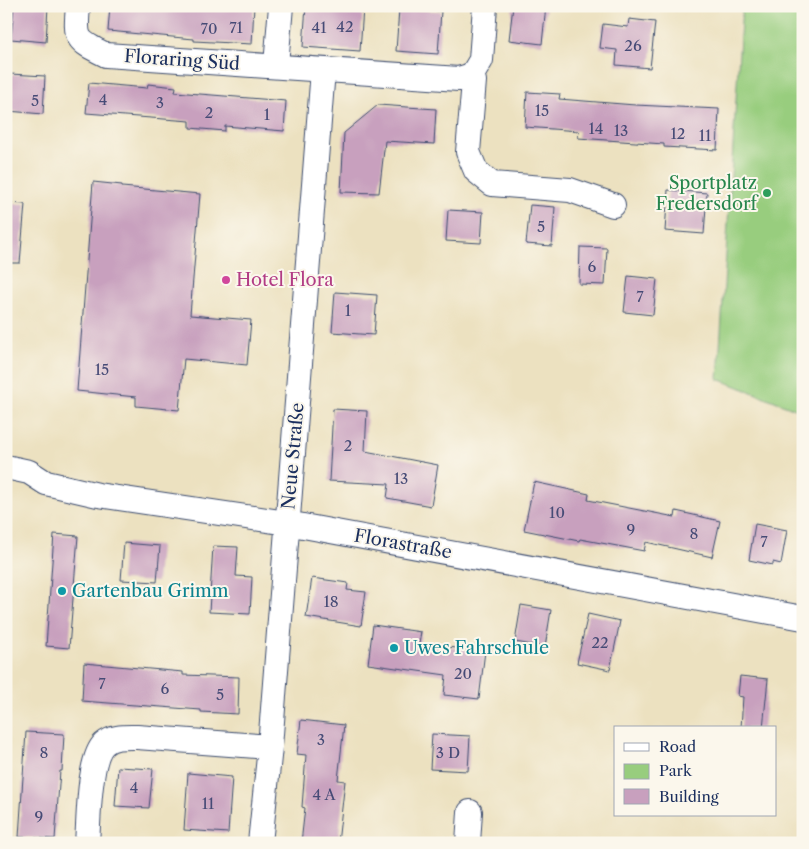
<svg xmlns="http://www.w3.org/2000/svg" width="809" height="849" viewBox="0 0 809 849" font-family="'Libre Caslon Text',serif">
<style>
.green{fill:#98cd7e;stroke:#5a7e6e}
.building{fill:#c8a0be}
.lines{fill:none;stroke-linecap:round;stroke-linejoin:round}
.minor-casing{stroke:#3a4a6d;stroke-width:26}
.minor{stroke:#fff;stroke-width:24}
.leisure-dot{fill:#2e9e5b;stroke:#fbf7ec;stroke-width:2}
.hotel-dot{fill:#d1479c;stroke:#fbf7ec;stroke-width:2}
.culture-dot{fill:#0f9aa8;stroke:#fbf7ec;stroke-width:2}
.labels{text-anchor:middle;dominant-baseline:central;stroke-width:4;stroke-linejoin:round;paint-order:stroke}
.number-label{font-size:15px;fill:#464b76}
.street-label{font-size:18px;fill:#1b2f5e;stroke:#fbf7ec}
.leisure-label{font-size:18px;fill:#27864d;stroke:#fbf7ec;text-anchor:end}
.hotel-label{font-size:18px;fill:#b23c85;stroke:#fbf7ec;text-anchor:start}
.culture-label{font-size:18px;fill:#0d838f;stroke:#fbf7ec;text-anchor:start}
</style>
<rect width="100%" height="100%" fill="#fbf7ec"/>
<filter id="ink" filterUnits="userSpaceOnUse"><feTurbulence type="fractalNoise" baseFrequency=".02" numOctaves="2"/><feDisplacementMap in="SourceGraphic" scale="10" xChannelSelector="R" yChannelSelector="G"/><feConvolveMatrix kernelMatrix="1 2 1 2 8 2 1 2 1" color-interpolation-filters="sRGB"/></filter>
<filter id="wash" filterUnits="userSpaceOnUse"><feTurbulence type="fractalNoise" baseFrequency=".0096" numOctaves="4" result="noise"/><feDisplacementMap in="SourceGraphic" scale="20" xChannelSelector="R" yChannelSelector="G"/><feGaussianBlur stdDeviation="1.12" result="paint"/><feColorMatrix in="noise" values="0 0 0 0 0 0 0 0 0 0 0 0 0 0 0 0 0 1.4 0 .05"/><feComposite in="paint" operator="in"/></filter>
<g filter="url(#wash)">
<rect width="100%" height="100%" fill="#ece1c0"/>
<path class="green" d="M742,6H803V412L718,379Z"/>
<g id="blocks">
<path class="building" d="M14,6H48L46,42L11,39Z
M110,6H254L252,44L194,41V39L108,31Z
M306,6L363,8L360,51L303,47Z
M513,6H546L542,44L509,40Z
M399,9L441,11L438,54L396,51Z
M629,19L655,22L650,68L616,65L617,50L600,48L603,24L628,27Z
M10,74L45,76L43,114L8,111Z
M89,83L147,88L148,84L176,87L175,92L286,101L284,131L225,126V131L190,128V121L86,113Z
M527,92L560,94L559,99L635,105L719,109L717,150L664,147V144L578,138L579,131L525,127Z
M378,105L436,109L434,144L385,141L379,193L341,192L344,133Z
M93,182L122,185V187L200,194L190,315L251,320L247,365L184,359L179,410L136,406V397L77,391Z
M668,190L707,193L704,234L665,231Z
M6,203L25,204L20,263H6Z
M530,205L555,207L552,246L526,244Z
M448,210L483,212L481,243L446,241Z
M580,247L607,248L605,285L579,284Z
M628,276L657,279L653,315L624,312Z
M335,292L377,295L374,335L332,332Z
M333,409L367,411L365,451L438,465L431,506L387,498L389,484L329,481Z
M534,482L589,494L588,500L675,517L676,511L720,521L712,557L646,542L644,551L580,539L579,541L524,530Z
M755,524L787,530L781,564L773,562V565L749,560Z
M54,534L78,536L69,648L46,646Z
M124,543L160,546L157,582L121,580Z
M213,546L238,547L236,576L252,577L250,614L209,612Z
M312,578L348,583L347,590L366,592L361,626L306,617Z
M521,605L551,610L545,647L515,642Z
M588,614L620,621L610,670L577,663Z
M373,625L421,632L419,644L485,651L479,699L444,695L446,675L368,664Z
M84,663L183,672V675L239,677L238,714L201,712V710L82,701Z
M740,676L768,679L763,728H741L743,697L738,696Z
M301,720L344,725L338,780L345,781L338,843H301L305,808L302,807L306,755L297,754Z
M26,732L64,734L62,771H60L55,839L19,837Z
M432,734L470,736L468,771L430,769Z
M118,767L153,769L149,808L115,806Z
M188,773L232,777L228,833L184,830Z"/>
</g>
</g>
<g filter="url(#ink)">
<use href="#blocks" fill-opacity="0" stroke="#3a4a6d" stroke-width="1"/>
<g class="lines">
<defs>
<path id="minor" d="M78,6C75,40 76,40 106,55L459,79L472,75L481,60L485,6
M276,65L281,6
M472,75L474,81L468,152L476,171L492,184L570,190L613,205
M6,467L29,472L46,483L98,495L287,523L803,618
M87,843C89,821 88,759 104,744C113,736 125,737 137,737L270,747
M260,843L270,747L323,70
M468,843L470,812"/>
</defs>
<use href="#minor" class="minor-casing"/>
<use href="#minor" class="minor"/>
</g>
</g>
<circle class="leisure-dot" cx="767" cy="193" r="5"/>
<circle class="hotel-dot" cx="226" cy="280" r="5"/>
<g class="culture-dot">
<circle cx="62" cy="591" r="5"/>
<circle cx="394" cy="648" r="5"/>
</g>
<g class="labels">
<g class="number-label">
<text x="345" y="26">42</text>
<text x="236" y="27">71</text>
<text x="319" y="27">41</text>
<text x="209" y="28">70</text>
<text x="633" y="45">26</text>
<text x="103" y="99">4</text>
<text x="35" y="100">5</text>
<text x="160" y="102">3</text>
<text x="542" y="110">15</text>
<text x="209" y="112">2</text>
<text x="267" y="114">1</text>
<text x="596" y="128">14</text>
<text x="621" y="130">13</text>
<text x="678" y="133">12</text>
<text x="705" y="135">11</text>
<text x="541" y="226">5</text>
<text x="592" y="266">6</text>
<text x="640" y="296">7</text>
<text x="348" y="310">1</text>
<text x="102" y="369">15</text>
<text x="348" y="445">2</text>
<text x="401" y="478">13</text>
<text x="557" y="512">10</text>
<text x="631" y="529">9</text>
<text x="694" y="533">8</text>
<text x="764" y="541">7</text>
<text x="331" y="601">18</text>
<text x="600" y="642">22</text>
<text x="463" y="673">20</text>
<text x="102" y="683">7</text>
<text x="165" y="688">6</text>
<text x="220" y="694">5</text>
<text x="321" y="739">3</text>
<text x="44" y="752">8</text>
<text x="448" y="752">3 D</text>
<text x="134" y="787">4</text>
<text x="324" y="794">4 A</text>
<text x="208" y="803">11</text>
<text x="39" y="816">9</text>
</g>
<g class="street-label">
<text transform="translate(182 60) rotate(4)">Floraring Süd</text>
<text transform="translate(293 456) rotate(-85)">Neue Straße</text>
<text transform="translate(403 544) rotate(10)">Florastraße</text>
</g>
<g class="leisure-label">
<text x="757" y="183">Sportplatz<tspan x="757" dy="21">Fredersdorf</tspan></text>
</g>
<g class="hotel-label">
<text x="236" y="280">Hotel Flora</text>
</g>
<g class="culture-label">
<text x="72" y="591">Gartenbau Grimm</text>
<text x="404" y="648">Uwes Fahrschule</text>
</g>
</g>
<rect width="809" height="849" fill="none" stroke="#fbf7ec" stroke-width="25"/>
<rect x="614" y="726" width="162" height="90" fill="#fbf7ec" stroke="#a1a7b3"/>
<rect x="624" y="743" width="25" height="8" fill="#ffffff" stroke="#a1a7b3"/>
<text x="659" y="752" font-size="15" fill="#1b2f5e">Road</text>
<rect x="624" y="764" width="25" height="15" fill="#98cd7e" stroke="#a1a7b3"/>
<text x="659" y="776" font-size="15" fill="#1b2f5e">Park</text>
<rect x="624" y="789" width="25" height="15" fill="#c8a0be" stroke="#a1a7b3"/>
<text x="659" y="802" font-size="15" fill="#1b2f5e">Building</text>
</svg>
